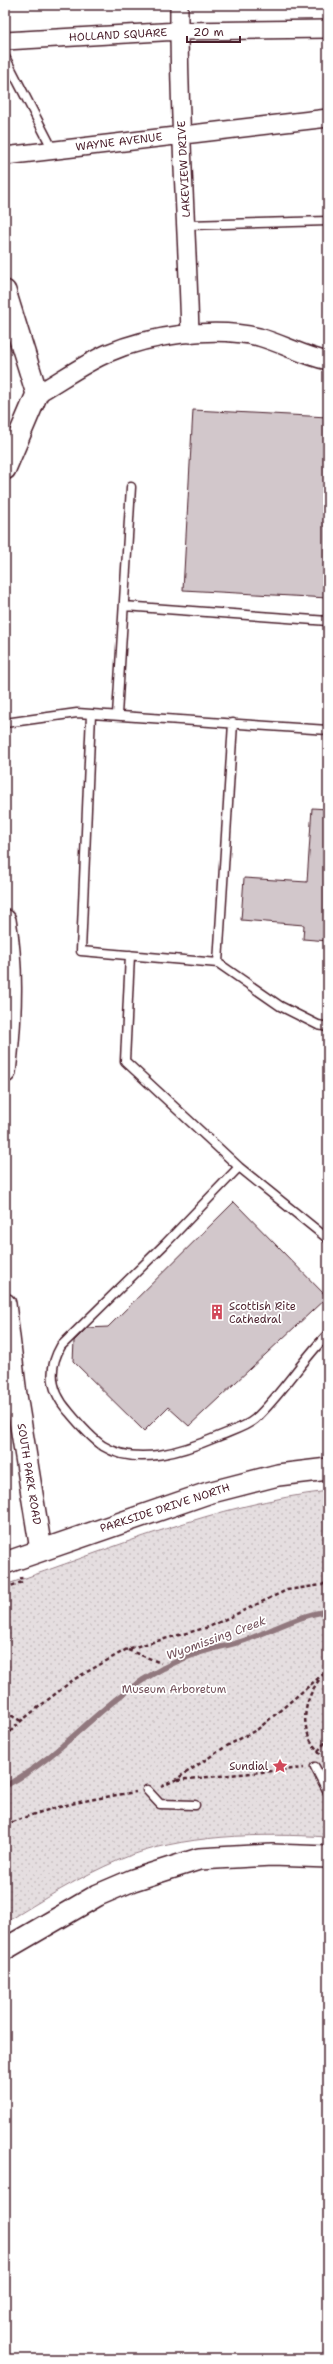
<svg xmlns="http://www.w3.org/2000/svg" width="333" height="2364" viewBox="0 0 333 2364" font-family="'Shantell Sans',sans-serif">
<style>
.park{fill:url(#park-dots);stroke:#987e86}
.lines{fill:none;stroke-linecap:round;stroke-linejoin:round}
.stream{stroke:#91787e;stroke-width:5.5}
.building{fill:#d2c7cb;stroke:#4a1f2b}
.service-casing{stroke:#4a1f2b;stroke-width:11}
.minor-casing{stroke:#4a1f2b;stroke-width:20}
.tertiary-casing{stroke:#4a1f2b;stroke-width:24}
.path{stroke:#4a1f2b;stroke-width:2.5;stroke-dasharray:4 3;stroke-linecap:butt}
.service{stroke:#fff;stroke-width:8}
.minor{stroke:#fff;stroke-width:17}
.tertiary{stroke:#fff;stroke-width:21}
.labels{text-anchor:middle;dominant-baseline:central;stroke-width:3.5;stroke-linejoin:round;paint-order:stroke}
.street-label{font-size:11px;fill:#4a1f2b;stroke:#fff}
.poi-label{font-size:11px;fill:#4a1f2b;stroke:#fff;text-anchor:start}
.park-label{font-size:11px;fill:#714f58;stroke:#fff}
.water-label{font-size:12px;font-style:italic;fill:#74535c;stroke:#fff}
</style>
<defs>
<pattern id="park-dots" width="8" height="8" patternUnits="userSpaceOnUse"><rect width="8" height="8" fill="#e5dee0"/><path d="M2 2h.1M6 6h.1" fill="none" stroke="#c6bec0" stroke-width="1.8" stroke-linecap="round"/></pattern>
</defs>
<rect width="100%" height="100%" fill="#fff"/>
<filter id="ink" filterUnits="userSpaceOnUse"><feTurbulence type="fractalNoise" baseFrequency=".025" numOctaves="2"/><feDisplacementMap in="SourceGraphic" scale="8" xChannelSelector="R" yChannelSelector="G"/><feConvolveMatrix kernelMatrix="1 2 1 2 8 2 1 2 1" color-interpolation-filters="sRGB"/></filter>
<g filter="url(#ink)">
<path class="park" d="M328,1491V1837C263,1833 180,1834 119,1860C79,1877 42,1900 5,1923V1585C111,1549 216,1504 328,1491Z"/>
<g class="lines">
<path class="stream" d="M5,1786C50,1763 84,1723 124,1693C146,1677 173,1661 199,1653C216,1647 235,1645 251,1638C277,1628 300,1615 328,1611"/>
</g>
<path class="building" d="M193,410L328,417V598L183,590Z
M312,808L328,809V941L303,939L304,925L241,920L244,878L307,882Z
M234,1202L327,1297L189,1426L168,1407L144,1431L73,1361L74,1341L87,1328L108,1327Z"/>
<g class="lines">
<defs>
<path id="service" d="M5,57L53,150
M187,225L328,221
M124,606L328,621
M91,714L81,951L218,963L280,1006L318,1025L328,1027
M117,715L131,487
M5,723L77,713L328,730
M130,955L125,1061L239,1167L165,1244L61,1346C47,1370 51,1392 69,1412C79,1424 90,1437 103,1446C137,1467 184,1451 217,1437C228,1432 246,1427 255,1419C282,1394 302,1360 328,1334
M218,963L233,723
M239,1167L328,1239
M315,1767L328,1792
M147,1790L160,1804L195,1805"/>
<path id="minor" d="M179,5C178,115 187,224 190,334
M5,41L179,31L328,29
M5,156L328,118
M37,394C60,381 83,364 108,353C150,335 214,326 259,337C283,344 304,356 328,361"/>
<path id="tertiary" d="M5,291L37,394L5,469
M5,920C14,970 11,1022 5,1072
M5,1304L16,1395L41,1550
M5,1563L208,1493L278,1475L328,1469
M5,1949L98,1895L133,1880L199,1859L272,1855L328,1857"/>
</defs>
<use href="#service" class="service-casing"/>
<use href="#minor" class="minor-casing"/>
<use href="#tertiary" class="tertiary-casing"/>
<path class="path" d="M5,1588L22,1582L21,1577
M128,1650L161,1663
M322,1676L328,1669
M319,1680C308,1695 301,1716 308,1734C310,1742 317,1749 321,1756
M5,1712L21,1721
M5,1737L21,1721L73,1680L127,1649L209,1627L287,1590L322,1585L328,1581
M318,1751L328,1739
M177,1780L304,1768
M161,1787L175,1780L225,1747L258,1729L322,1675
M5,1825C48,1807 90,1799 136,1792"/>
<use href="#service" class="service"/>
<use href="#minor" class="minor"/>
<use href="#tertiary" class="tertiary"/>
</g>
</g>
<defs>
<symbol id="building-bare" viewBox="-9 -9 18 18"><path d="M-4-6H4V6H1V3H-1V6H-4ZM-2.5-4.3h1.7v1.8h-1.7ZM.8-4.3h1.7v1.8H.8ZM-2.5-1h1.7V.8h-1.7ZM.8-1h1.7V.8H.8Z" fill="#d1495b" stroke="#fff" stroke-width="2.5" paint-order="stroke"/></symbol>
<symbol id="sight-bare" viewBox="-9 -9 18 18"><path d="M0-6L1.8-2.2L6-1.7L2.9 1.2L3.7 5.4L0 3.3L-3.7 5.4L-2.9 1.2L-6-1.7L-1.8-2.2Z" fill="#d1495b" stroke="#fff" stroke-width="2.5" paint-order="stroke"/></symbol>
</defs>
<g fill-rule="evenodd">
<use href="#building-bare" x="206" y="1301" width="22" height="22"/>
<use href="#sight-bare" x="269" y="1755" width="22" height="22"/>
</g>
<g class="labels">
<g class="street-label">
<text transform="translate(118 35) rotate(-3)">HOLLAND SQUARE</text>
<text transform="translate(119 142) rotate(-7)">WAYNE AVENUE</text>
<text transform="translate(184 169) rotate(-93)">LAKEVIEW DRIVE</text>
<text transform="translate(29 1474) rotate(81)">SOUTH PARK ROAD</text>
<text transform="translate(165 1508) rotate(-18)">PARKSIDE DRIVE NORTH</text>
</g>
<g class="poi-label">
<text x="229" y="1306">Scottish Rite<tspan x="229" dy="13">Cathedral</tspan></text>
<text x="268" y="1766" text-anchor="end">Sundial</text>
</g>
<g class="park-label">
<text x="174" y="1689">Museum Arboretum</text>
</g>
<g class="water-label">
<text transform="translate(216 1638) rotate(-20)">Wyomissing Creek</text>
</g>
</g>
<rect width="333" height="2364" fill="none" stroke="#fff" stroke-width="20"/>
<rect x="10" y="10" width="313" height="2344" fill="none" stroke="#4a1f2b" stroke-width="1.5" filter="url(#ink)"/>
<path d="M187 36v6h53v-6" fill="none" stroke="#4a1f2b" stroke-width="2"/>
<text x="193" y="36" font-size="12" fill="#4a1f2b" stroke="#ffffff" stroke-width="3" paint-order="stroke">20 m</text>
</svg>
